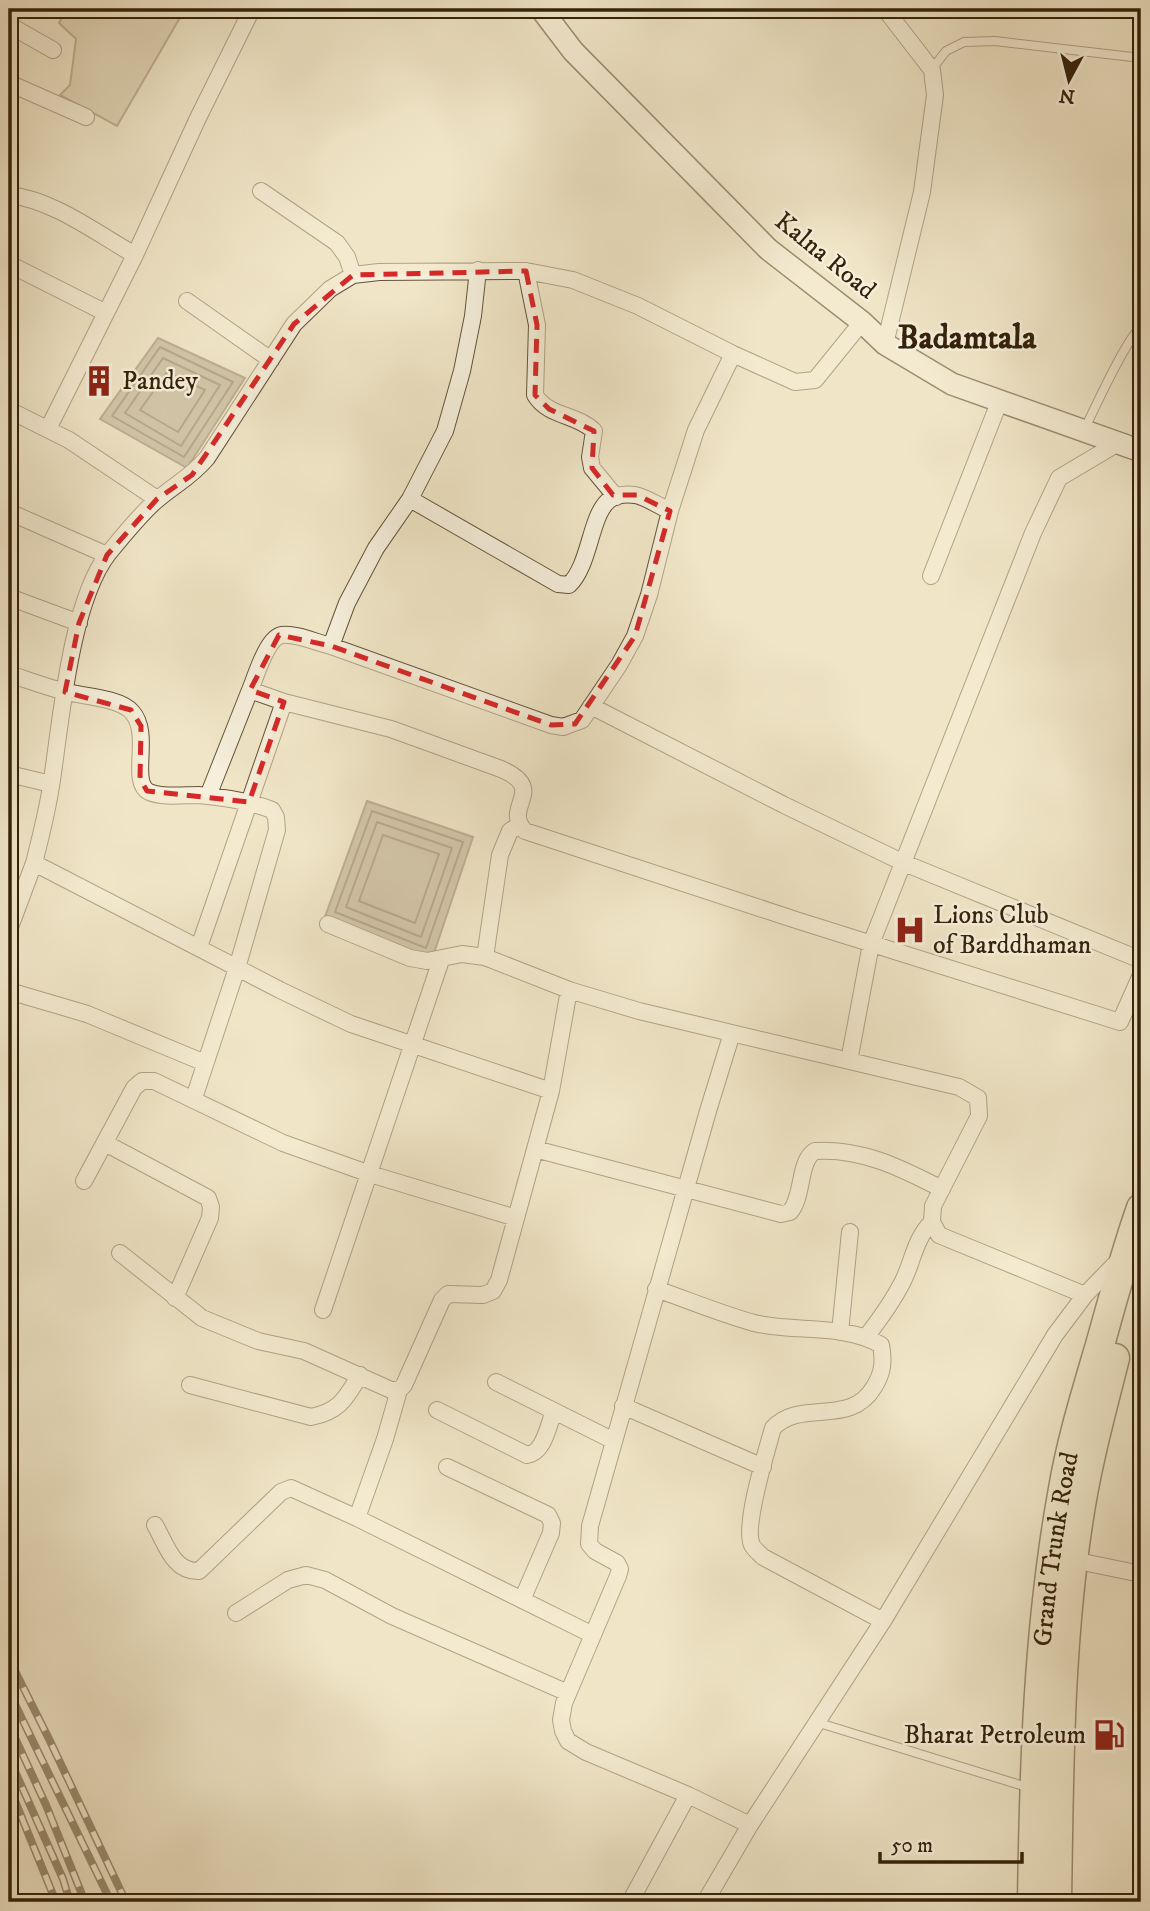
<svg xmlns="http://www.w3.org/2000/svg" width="1150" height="1911" viewBox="0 0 1150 1911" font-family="'IM FELL DW Pica',serif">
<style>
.green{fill:#d0c5a7;stroke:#827458;stroke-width:2}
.water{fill:#b0a387;stroke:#7f6f55;stroke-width:2}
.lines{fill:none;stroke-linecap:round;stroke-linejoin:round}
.shore{stroke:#726248;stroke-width:2}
.lane-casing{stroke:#645339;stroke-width:10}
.street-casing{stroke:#645339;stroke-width:18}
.secondary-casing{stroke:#35220a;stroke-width:24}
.highway-casing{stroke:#35220a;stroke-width:31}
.lane{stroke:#f5efdb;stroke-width:8}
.street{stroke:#f5efdb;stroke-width:16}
.secondary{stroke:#f5efdb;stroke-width:21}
.highway{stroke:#f0e6c7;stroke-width:28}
.rail-casing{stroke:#35220a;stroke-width:8}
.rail{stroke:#f5efdb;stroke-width:5;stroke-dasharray:16;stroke-linecap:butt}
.marked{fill:none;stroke:#d62828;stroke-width:5;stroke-dasharray:14 9;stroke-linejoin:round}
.labels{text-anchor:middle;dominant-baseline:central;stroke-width:5;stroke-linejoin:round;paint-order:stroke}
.street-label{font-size:26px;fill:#35220a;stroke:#f5efdb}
.poi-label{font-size:26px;fill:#35220a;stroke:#f5efdb;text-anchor:start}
.district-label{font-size:33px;font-weight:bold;fill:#35220a;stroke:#f5efdb}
</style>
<rect width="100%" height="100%" fill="#f0e6c7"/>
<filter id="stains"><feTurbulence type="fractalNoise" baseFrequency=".00286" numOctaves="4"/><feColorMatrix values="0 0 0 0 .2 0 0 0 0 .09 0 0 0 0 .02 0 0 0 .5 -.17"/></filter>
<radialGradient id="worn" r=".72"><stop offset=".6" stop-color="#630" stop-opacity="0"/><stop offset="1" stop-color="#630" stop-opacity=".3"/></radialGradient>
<path class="green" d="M66,9H185L117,126L60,95L70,85L76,39L59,23Z"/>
<path class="water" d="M158,338L245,378L187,468L100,419Z
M367,801L473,837L432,959L325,917Z"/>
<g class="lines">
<path class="shore" d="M160,347L233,382L184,457L112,416Z
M163,358L220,385L181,446L125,413Z
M167,372L205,390L178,432L140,410Z
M372,811L463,842L426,948L335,912Z
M377,822L452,848L421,937L346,907Z
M383,835L439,854L415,923L359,901Z"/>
<defs>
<path id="lane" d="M932,69L946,51L964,42L995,41L1141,58
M1084,430C1094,410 1127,337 1141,327
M816,1722L1030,1788"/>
<path id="street" d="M885,9L932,70L935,95L922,192L885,344
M9,25L53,50
M9,83L86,117
M261,191L337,243L347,257L353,275
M9,195C54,200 96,233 135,255
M9,264L106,313
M478,270L473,316L462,371L445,431L410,499L376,548L347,603L331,646C317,643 296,633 282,635C267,637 256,676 250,690L284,702L391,729L501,769C549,790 501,807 525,831L796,920L1120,1022L1141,975
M526,271L537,325L535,395C548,417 577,414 594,431L590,457L592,468L616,497
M187,301L271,360
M9,410L69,440L157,499
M48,429L135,255L198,118L252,9
M410,499L558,584L569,585C590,565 590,517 608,501C615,495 626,494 635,495C646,497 659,506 670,511
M9,512L107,555
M931,576L1000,400
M9,597L79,623
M331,646L551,725L563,727L582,720L619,665L635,636L649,595L670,511L696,430L733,354
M9,674C28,680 46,687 66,692C83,696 120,698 132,712C152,734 129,782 149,792C163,798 183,795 198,795C222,797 249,801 272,810L276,817L277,830L237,968L194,1098
M591,706L784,805L904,863L1141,960
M9,774L51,784
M208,796L250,690
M34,863C41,836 48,808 52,780C61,719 71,602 108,554C122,537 142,512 158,499C177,483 191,477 207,458L294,324L330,289L353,275L379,272L526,271L573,280L638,306L733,354L795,382L815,380L862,322
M328,924L410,958L427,961L462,954L485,957L569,990
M9,930L34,863L280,990L351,1024L551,1091
M199,947L284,702
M485,957L500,855L510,831L519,825
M9,991L87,1014L205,1063
M732,1033L708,1111L590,1526L589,1544L595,1551L617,1563L620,1569L618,1576L564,1703L561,1720L563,1731L568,1741L586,1752L688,1795L750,1825
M849,1061L871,944L1033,533L1059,478L1118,443
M105,1143L208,1198L211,1207L210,1218L175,1298
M535,1149L781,1214L790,1212C804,1196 798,1161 815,1151C862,1148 901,1168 942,1189
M84,1181L134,1088L142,1081H154L283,1143L370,1174L516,1218
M120,1253L202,1318L258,1341L304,1351L391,1390H399L404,1385L442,1300L448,1294L483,1295L493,1291L499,1280L551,1091L569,990L639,1011L959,1087L978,1098L979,1116L933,1206L932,1222L939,1235L1085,1295
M656,1289C688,1300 721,1314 754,1323C795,1333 844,1323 881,1345C884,1361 883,1373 874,1387C850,1428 801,1398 773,1428C767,1450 743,1526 752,1545C754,1549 759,1553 763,1557L883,1621
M323,1310L441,960
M840,1332L850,1232
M866,1337C880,1319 893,1301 903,1281C913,1261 915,1238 932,1222
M496,1382L614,1441
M190,1385L311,1417C340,1411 345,1399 360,1375
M623,1406L763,1467
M437,1410L527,1455C544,1453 548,1426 554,1411
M447,1467L548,1515L552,1523L551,1533L522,1600
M357,1518L385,1439L399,1390
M155,1525C166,1544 173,1572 199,1571L281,1492L291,1488L357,1518L593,1635
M1073,1560L1141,1574
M236,1613L288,1580L306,1575L325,1580L392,1616L568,1693
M630,1902L688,1795
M705,1902L750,1825L883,1621L1055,1335L1085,1295L1121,1258"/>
<path id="secondary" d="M541,9L573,51L768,249L862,322L885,344L952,384L1141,451"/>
<g id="highway">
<path id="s1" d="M1032,1902C1034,1764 1038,1626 1063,1489C1071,1441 1086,1393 1100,1345C1113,1299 1125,1253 1141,1208"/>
<path d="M1057,1902C1059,1776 1059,1649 1078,1524C1086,1468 1101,1413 1115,1358"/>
</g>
</defs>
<use href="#lane" class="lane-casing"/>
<use href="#street" class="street-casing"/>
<use href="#secondary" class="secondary-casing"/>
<use href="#highway" class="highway-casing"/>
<use href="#lane" class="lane"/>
<use href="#street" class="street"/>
<use href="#secondary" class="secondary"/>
<use href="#highway" class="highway"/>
<defs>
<path id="rail" d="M9,1659L49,1739L126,1902
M9,1692L111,1902
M9,1725L46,1805L85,1902
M9,1758L63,1879L70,1902
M9,1786L56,1902"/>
</defs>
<use href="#rail" class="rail-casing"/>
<use href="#rail" class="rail"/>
</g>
<path d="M0 0H1150V1911H0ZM526,271L537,325L535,395L549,409L594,431L592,468L613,495H637L670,511L635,636L575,724L551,725L331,646L279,635L250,690L284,702L249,802L147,791L140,779L141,726L131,710L65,692L79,623L107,555L157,499L192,475L294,324L353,275Z" fill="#f0e6c7" fill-opacity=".55" fill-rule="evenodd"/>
<path class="marked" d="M526,271L537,325L535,395L549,409L594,431L592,468L613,495H637L670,511L635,636L575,724L551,725L331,646L279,635L250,690L284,702L249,802L147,791L140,779L141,726L131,710L65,692L79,623L107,555L157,499L192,475L294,324L353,275Z"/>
<defs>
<symbol id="building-bare" viewBox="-9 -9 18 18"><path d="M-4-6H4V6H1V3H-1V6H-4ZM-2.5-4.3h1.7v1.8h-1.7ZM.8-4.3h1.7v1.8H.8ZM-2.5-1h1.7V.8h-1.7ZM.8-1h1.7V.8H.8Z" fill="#8f2418" stroke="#f5efdb" stroke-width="2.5" paint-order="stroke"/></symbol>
<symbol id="hospital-bare" viewBox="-9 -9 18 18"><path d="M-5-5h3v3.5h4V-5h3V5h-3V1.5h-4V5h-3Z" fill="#8f2418" stroke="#f5efdb" stroke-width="2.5" paint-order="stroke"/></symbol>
<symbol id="fuel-bare" viewBox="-9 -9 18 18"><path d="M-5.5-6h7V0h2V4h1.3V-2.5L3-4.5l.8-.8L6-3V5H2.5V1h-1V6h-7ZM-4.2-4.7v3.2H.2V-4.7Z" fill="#8f2418" stroke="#f5efdb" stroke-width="2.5" paint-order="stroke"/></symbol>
</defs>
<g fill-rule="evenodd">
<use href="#building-bare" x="77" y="359" width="44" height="44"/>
<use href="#hospital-bare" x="888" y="908" width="44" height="44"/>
<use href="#fuel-bare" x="1087" y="1713" width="44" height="44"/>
</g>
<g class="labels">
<g class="street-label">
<text transform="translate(825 256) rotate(39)">Kalna Road</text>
<text stroke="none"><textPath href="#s1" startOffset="354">Grand Trunk Road</textPath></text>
</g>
<g class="poi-label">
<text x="122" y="381">Pandey</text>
<text x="933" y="915">Lions Club<tspan x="933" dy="30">of Barddhaman</tspan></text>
<text x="1086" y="1735" text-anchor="end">Bharat Petroleum</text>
</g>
<g class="district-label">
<text x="967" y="338">Badamtala</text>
</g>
</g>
<rect width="1150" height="1911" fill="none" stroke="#f0e6c7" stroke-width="35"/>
<rect x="10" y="10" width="1129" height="1890" fill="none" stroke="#35220a" stroke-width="3.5"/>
<rect x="18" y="18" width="1115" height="1876" fill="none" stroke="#35220a" stroke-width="2"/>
<g transform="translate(1069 80) rotate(187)" stroke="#f5efdb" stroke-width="5" paint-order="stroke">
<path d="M0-5L12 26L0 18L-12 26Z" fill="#35220a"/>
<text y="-10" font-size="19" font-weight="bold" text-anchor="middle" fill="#35220a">N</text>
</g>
<path d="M880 1852v10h142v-10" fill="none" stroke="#35220a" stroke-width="3.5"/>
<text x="891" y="1852" font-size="21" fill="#35220a" stroke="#f5efdb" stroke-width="5" paint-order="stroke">50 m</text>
<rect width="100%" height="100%" filter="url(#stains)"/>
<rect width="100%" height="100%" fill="url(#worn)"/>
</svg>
